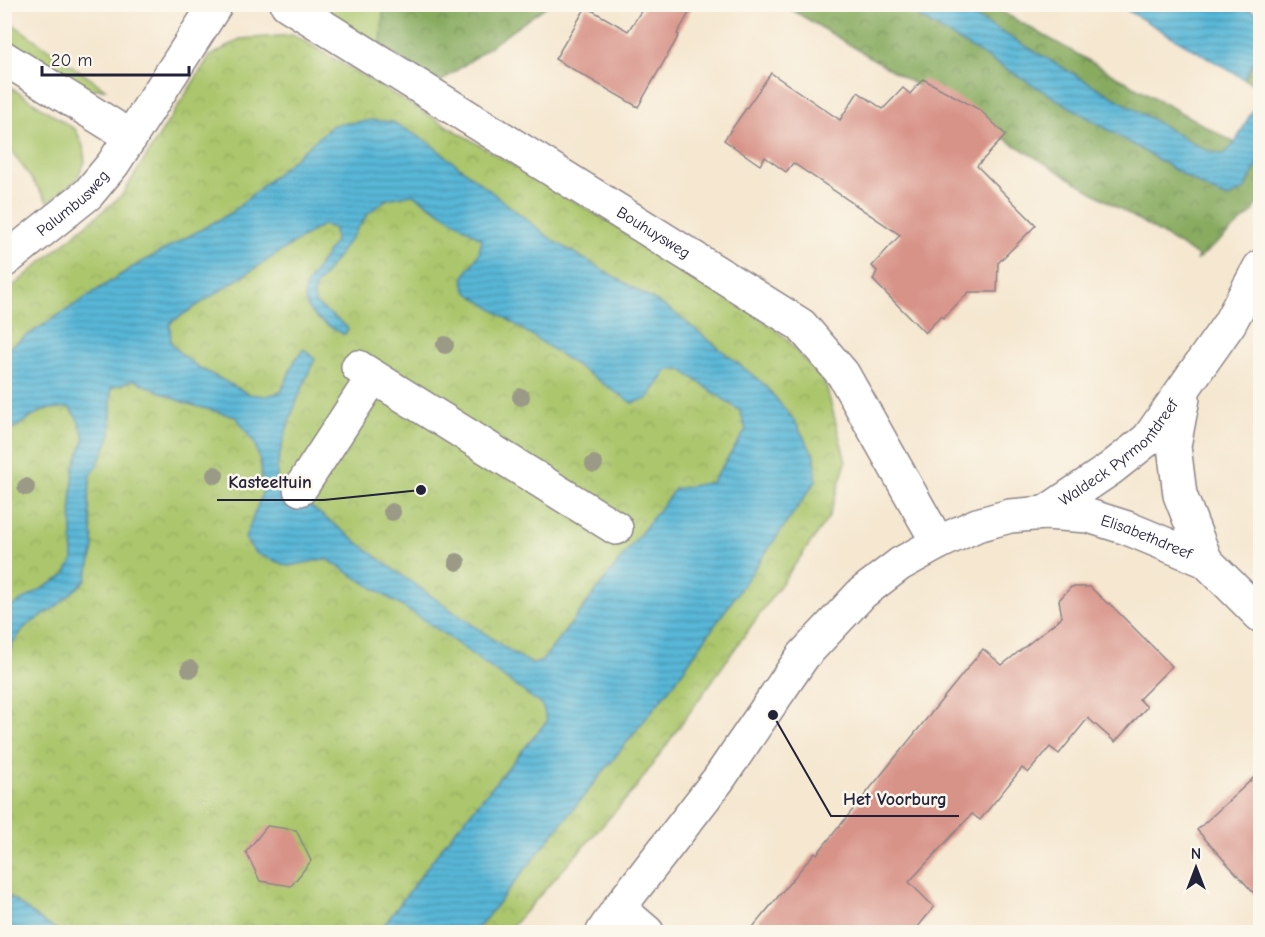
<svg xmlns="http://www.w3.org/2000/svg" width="1265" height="937" viewBox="0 0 1265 937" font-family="'Comic Neue',sans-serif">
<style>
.green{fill:#abc66c;stroke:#667454;stroke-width:1.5}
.forest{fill:url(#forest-crowns);stroke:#55664e;stroke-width:1.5}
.park{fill:url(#park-crowns);stroke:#667454;stroke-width:1.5}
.water{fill:url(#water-rules);stroke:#3e6c89;stroke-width:1.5;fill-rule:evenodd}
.building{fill:#d89388}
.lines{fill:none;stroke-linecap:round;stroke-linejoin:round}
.minor-casing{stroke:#8c8486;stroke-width:36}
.minor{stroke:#fff;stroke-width:33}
.tree{fill:#9b9a87}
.labels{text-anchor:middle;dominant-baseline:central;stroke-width:5;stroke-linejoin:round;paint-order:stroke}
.street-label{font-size:16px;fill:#22223b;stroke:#fbf7ec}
.leader{fill:none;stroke:#22223b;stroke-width:2}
.callout-dot{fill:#22223b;stroke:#fbf7ec;stroke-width:2}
.callout-label{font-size:18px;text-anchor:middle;font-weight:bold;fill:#22223b;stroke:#fbf7ec;stroke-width:5;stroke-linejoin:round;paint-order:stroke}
</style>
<defs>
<pattern id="forest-crowns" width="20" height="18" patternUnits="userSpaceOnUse" patternTransform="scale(1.5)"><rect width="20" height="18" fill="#88ab60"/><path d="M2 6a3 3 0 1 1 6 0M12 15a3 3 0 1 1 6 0" fill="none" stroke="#6f8b50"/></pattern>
<pattern id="park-crowns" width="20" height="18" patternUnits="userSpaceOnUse" patternTransform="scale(1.5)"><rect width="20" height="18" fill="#abc66c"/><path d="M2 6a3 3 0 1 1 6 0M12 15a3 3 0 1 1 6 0" fill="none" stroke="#93aa5e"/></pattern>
<pattern id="water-rules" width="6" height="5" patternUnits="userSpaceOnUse" patternTransform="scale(1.5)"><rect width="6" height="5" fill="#59b7d7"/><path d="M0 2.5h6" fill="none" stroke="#4994b0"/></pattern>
</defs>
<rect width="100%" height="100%" fill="#fbf7ec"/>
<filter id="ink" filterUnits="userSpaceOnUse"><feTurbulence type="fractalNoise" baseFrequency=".0167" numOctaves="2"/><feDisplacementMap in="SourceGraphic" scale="12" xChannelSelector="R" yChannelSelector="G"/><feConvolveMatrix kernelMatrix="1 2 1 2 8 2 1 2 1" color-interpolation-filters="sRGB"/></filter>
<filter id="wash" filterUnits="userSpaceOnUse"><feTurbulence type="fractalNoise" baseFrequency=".008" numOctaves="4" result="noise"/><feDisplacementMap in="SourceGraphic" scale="24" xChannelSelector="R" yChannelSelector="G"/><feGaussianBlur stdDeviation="1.35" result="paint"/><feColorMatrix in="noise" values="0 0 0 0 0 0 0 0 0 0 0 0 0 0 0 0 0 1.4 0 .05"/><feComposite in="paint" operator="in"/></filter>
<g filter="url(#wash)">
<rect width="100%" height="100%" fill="#f5e7d0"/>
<path class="green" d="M316,5H384L381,46Z
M4,18L105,89H82L5,38Z
M4,83L76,130L83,146L85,162L76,180L48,202L5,142Z"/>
<path class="forest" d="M384,5H548L439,83L381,46Z
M784,5H990L1260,157V198L1253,212L1196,261L1198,256Z
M1260,51V88L1244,79Z"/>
<path class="park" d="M294,35L727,292L786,338L826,385L846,462L829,517L635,789L507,932H5V293L122,195L209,57L240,39Z"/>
<path class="water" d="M899,5H955L1203,149L1223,155L1235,143L1260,96V160L1244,190L1228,198L1209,190Z
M1118,5H1243L1260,16V51L1244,79Z
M372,120L393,122L428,142L554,241L671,310L764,384L794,420L815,457L816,481L675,682L475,932H379L445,843L547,721L542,705L427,622L327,559L288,566L255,553L245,538L262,494L261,466L255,444L236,417L185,403L134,380L111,388V434L102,456L90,477L89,503L94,548L86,580L56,607L26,626L12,644L5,665V615L9,608L64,576L73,560L71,503L74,467L85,438L77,418L69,407L43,410L5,434V350L131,268L231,213L333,125ZM413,194L482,239C481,243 480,248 479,253C473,268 456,275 467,292L632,403L647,399L668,370L680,369L740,411L746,430L712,482L675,489L542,661L533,664L516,655L397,572L277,481C276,471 278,463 280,453C288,420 301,389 315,359L304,349L295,360L281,392L266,396L249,394L198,367L179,352L171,343L170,323L322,225L334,228L335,241L305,287C301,314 322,322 343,334H345L348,329L345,325L315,303L314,295L315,288L368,214L387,199Z
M5,893L45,923L61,932H5Z"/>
<g id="blocks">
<path class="building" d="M646,4H694L677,34L679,35L638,107L555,59L586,7L628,31Z
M771,73L840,120L858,92L883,109L903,88L910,94L923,79L980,110L1006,135L977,166L1036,225L998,263L997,292H969L943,318L941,316L925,333L873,280L877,271L872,266L900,235L793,163L786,172L765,157L760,165L724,140Z
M1071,587H1090L1108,604L1109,603L1172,666L1139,699L1147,707L1115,742L1088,718L1059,754L1050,747L1028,773L1022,768L980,820L972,814L909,882L934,907L913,933H748L815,852L817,854L983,649L1002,665L1062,617L1059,600Z
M1260,772V900L1197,830Z
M267,826L296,830L311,861L291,886L260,881L246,852Z"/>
</g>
</g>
<g filter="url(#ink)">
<use href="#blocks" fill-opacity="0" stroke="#8c8486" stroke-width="1.5"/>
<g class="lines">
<defs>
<g id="minor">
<path id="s1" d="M287,4L801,325L843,374L938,543"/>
<path d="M4,58L131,137"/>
<path id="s2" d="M4,261L88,194L113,164L216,4"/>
<path d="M358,367L616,528"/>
<path d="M1183,398L1174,446L1180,495L1206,561"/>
<path d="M300,489L373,377"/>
<path id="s3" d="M1045,513L1110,469L1148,439L1229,324L1260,267"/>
<path d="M619,908L647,932"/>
<path id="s4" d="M603,932L619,908L718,780L803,656L862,593L900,564L938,543L977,525L1010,516L1045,513L1089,516L1127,528L1206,561L1260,615"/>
</g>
</defs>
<use href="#minor" class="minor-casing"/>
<use href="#minor" class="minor"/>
</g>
<g class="tree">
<circle cx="445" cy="345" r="9"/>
<circle cx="521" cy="397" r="9"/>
<circle cx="594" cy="464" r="9"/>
<circle cx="215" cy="475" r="9"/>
<circle cx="26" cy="487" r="9"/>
<circle cx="392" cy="512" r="9"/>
<circle cx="457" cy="562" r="9"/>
<circle cx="190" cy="669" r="9"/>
</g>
</g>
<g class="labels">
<g class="street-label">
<text stroke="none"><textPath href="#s2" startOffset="90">Palumbusweg</textPath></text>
<text stroke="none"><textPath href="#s1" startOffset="432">Bouhuysweg</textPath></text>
<text stroke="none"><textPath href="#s3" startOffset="96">Waldeck Pyrmontdreef</textPath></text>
<text stroke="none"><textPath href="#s4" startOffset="736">Elisabethdreef</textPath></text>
</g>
</g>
<path class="leader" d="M421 490L324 500H217M773 715L831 816H959"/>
<g class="callout-dot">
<circle cx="421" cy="490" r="6"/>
<circle cx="773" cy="715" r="6"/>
</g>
<g class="callout-label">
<text x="270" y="488">Kasteeltuin</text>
<text x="895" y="805">Het Voorburg</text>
</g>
<rect width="1265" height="937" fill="none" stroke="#fbf7ec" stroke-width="24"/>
<g transform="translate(1196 868)" stroke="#fbf7ec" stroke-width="4.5" paint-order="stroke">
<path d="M0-4.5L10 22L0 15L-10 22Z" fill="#22223b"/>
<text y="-9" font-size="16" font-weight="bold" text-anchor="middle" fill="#22223b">N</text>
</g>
<path d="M42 66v9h147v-9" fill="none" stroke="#22223b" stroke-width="3"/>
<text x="51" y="66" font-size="18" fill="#22223b" stroke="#fbf7ec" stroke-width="4.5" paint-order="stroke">20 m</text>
</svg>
